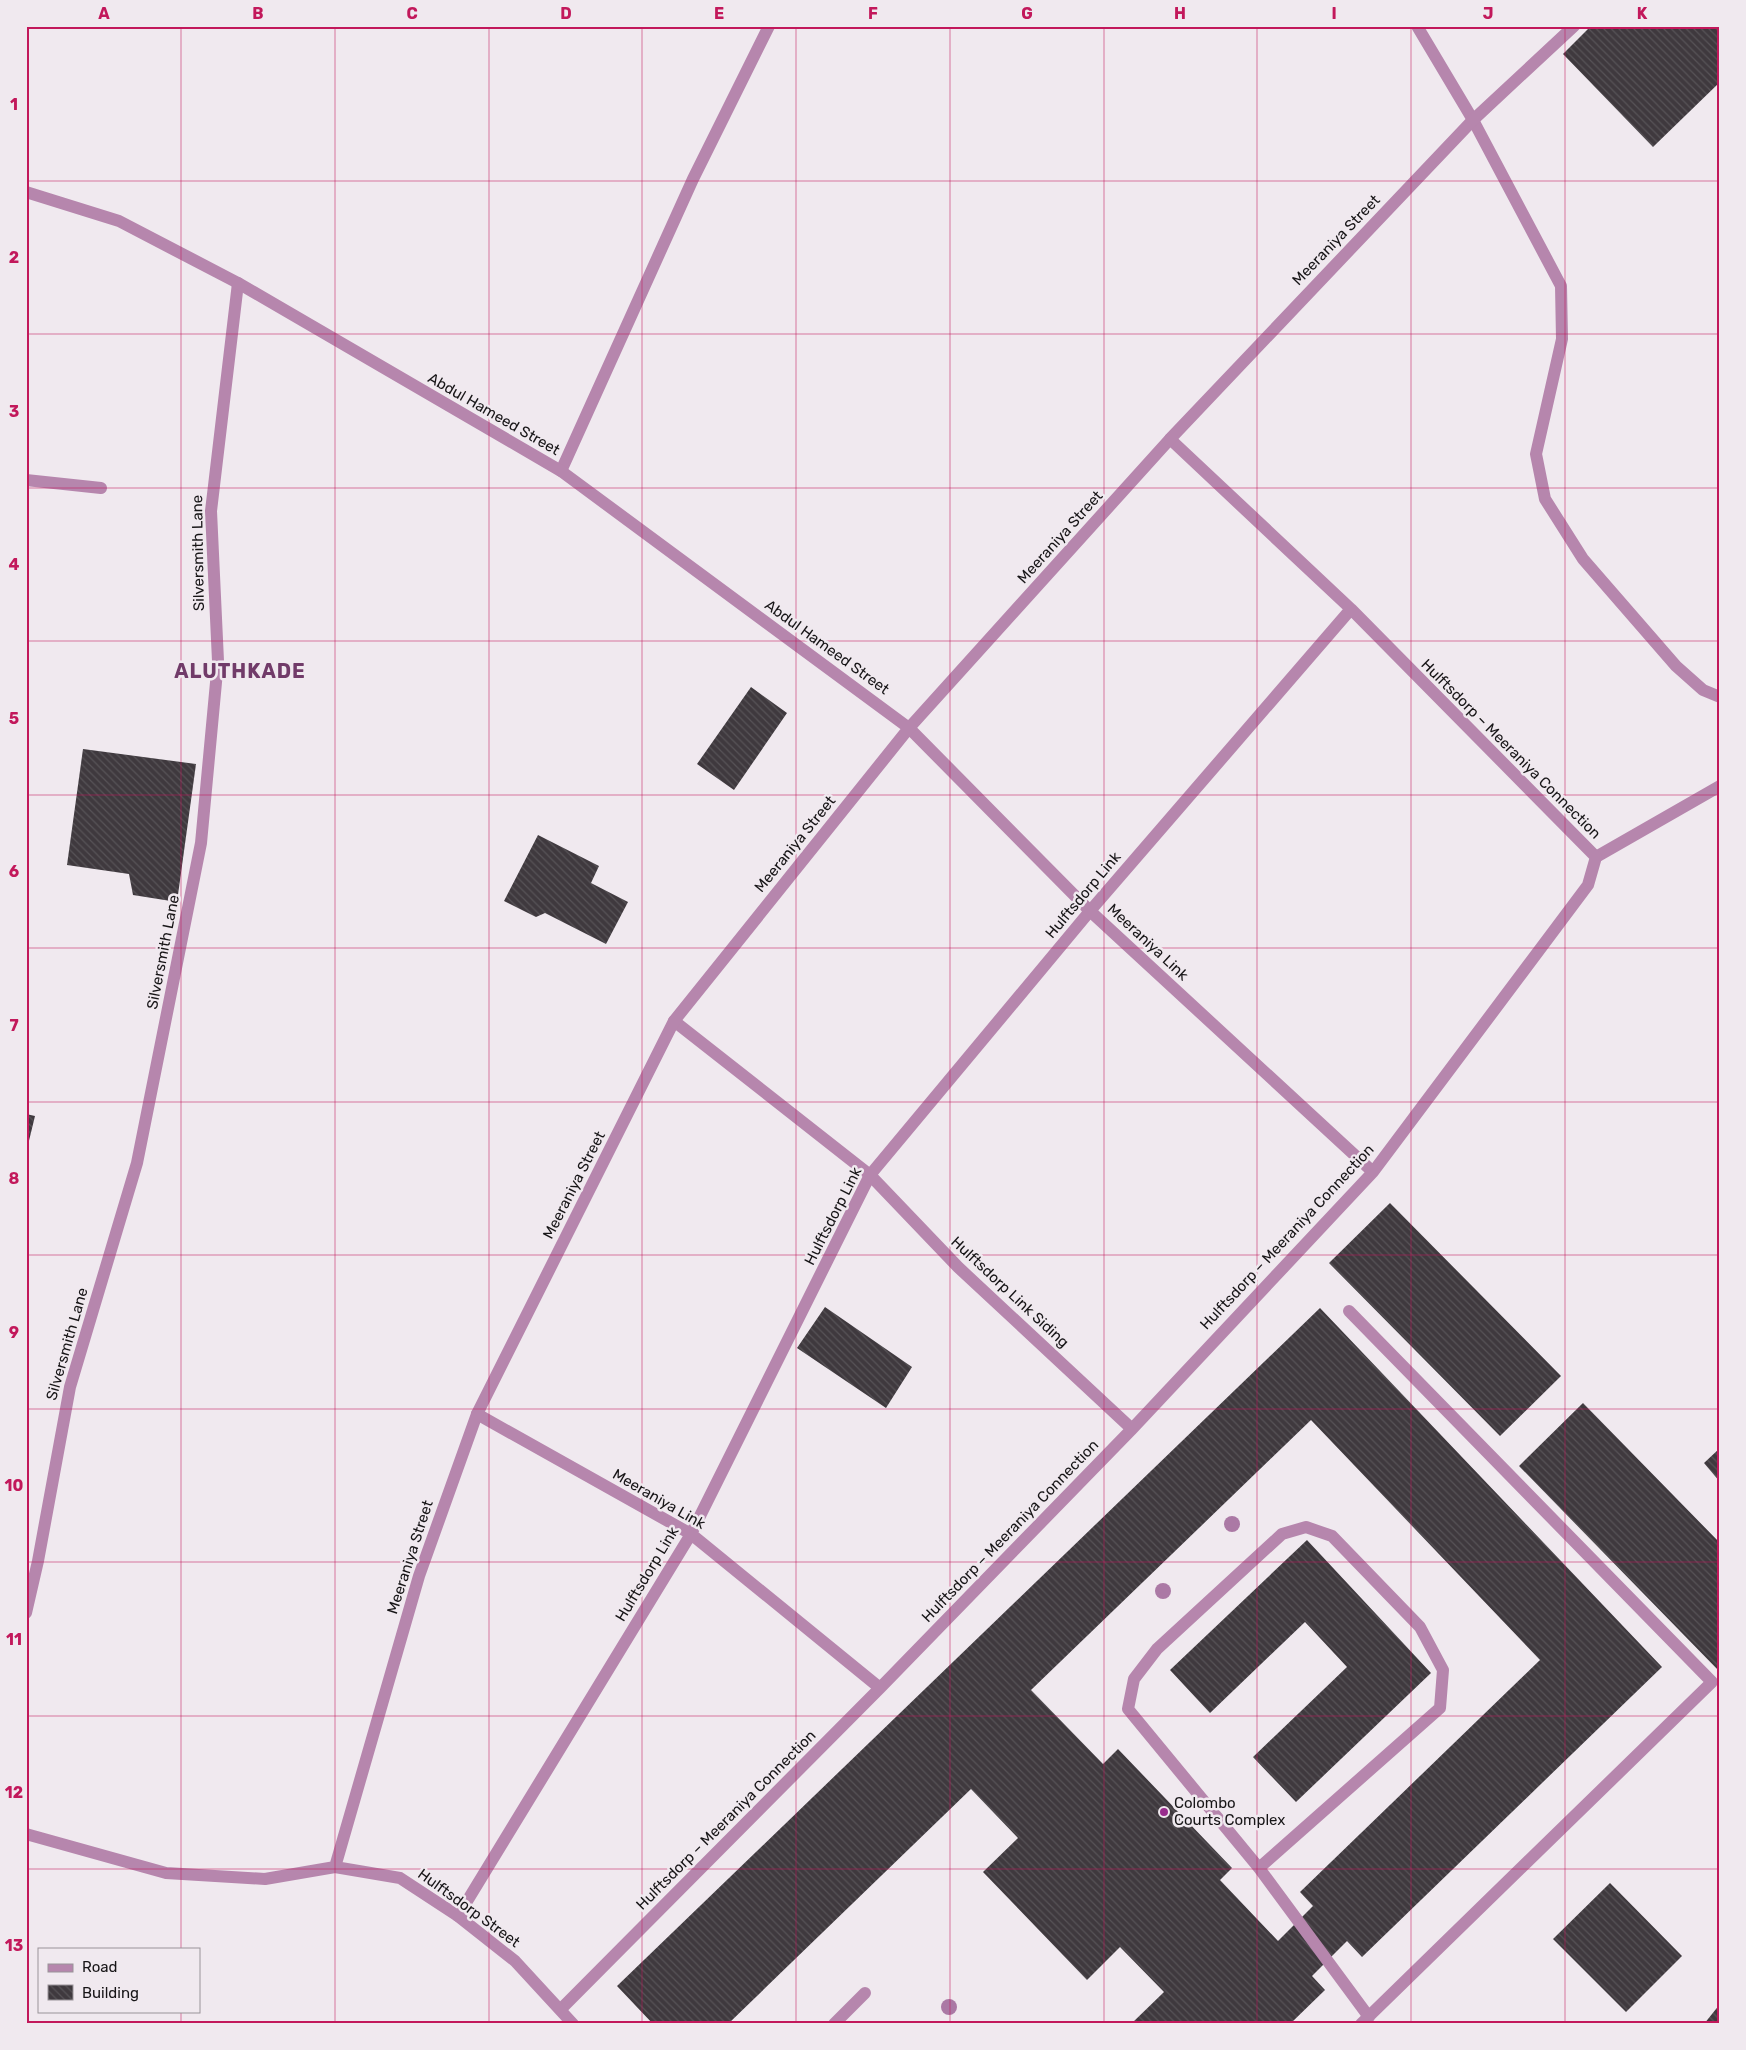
<svg xmlns="http://www.w3.org/2000/svg" width="1746" height="2050" viewBox="0 0 1746 2050" font-family="Rubik,sans-serif">
<style>
.building{fill:url(#building-back-hatch);fill-rule:evenodd}
.lines{fill:none;stroke-linecap:round;stroke-linejoin:round}
.service{stroke:#b686ad;stroke-width:12}
.minor{stroke:#b686ad;stroke-width:12}
.tertiary{stroke:#b686ad;stroke-width:12}
.tree{fill:#ab79a5}
.grid{fill:none;stroke:#c2185b;stroke-width:1;stroke-opacity:0.55}
.poi-dot{fill:#992c8d;stroke:#f0e9ef;stroke-width:2}
.labels{text-anchor:middle;dominant-baseline:central;stroke-width:5;stroke-linejoin:round;paint-order:stroke}
.street-label{font-size:15px;fill:#171517;stroke:#f0e9ef}
.poi-label{font-size:15px;fill:#171517;stroke:#f0e9ef;text-anchor:start}
.district-label{font-size:20px;font-weight:bold;letter-spacing:1px;fill:#713b69;stroke:#f0e9ef}
.neatline{fill:none;stroke:#c2185b;stroke-width:2}
.grid-label{font-size:16px;text-anchor:middle;font-weight:bold;fill:#c2185b}
</style>
<defs>
<pattern id="building-back-hatch" width="6" height="6" patternUnits="userSpaceOnUse" patternTransform="scale(1.25)"><rect width="6" height="6" fill="#3f393e"/><path d="M-1 5l2 2M0 0l6 6M5-1l2 2" fill="none" stroke="#575357"/></pattern>
</defs>
<rect width="100%" height="100%" fill="#f0e9ef"/>
<path class="building" d="M1591,26H1720V82L1653,147L1563,54Z
M751,687L787,713L734,790L697,764Z
M83,749L196,764L177,902L133,895L129,874L67,865Z
M538,835L599,866L591,883L628,902L606,944L545,913L536,917L504,901Z
M26,1114L35,1116L27,1149H26Z
M1390,1203L1561,1376L1500,1436L1329,1263Z
M825,1307L912,1367L886,1408L797,1348Z
M1320,1308L1662,1667L1362,1957L1347,1941L1312,1976L1325,1990L1290,2024H1131L1164,1992L1120,1947L1087,1980L983,1872L1018,1838L971,1789L728,2024H653L617,1986ZM1311,1420L1540,1660L1300,1892L1313,1906L1278,1941L1220,1880L1232,1868L1118,1749L1103,1764L1031,1690Z
M1583,1403L1720,1543V1672L1519,1466Z
M1720,1448V1482L1704,1463Z
M1307,1540L1431,1673L1296,1802L1253,1757L1347,1667L1305,1622L1210,1713L1170,1670Z
M1610,1883L1682,1956L1626,2012L1553,1939Z
M1720,2004V2024H1704Z"/>
<g class="lines">
<path class="service" d="M1473,120L1561,286L1562,339L1536,454L1545,499L1583,559L1676,666L1703,690L1720,697
M561,471L693,179L769,26
M1596,857L1720,786
M1349,1311L1712,1682L1361,2024
M1259,1868L1440,1708L1443,1670L1420,1627L1332,1536L1306,1527L1282,1534L1157,1649L1134,1679L1128,1709L1259,1868L1369,2017
M834,2024L865,1993"/>
<path class="minor" d="M1417,26L1473,120
M26,480L101,488
M909,728L1090,911L1373,1172
M674,1021L870,1175L958,1267L1132,1429
M477,1414L691,1534L880,1688
M26,1613L38,1561L70,1387L137,1163L201,843L218,661L211,511L238,283
M458,1916L691,1534L870,1175L1090,911L1351,609
M561,2009L880,1688L1132,1429L1373,1172L1588,885L1596,857L1351,609L1170,439"/>
<path class="tertiary" d="M26,192L119,221L238,283L561,471L909,728
M26,1834L166,1873L265,1879L335,1867L400,1878L458,1916L515,1961L573,2024
M335,1867L419,1576L477,1414L674,1021L909,728L1170,439L1473,120L1574,26"/>
</g>
<g class="tree">
<circle cx="1232" cy="1524" r="8"/>
<circle cx="1163" cy="1591" r="8"/>
<circle cx="949" cy="2007" r="8"/>
</g>
<path class="grid" d="M181,26V1949M335,26V2024M489,26V2024M642,26V2024M796,26V2024M950,26V2024M1104,26V2024M1257,26V2024M1411,26V2024M1565,26V2024M26,181H1720M26,334H1720M26,488H1720M26,641H1720M26,795H1720M26,948H1720M26,1102H1720M26,1255H1720M26,1409H1720M26,1562H1720M26,1716H1720M26,1869H1720M181,2011V2024"/>
<circle class="poi-dot" cx="1164" cy="1812" r="5"/>
<g class="labels">
<g class="street-label">
<text transform="translate(1336 240) rotate(-46)">Meeraniya Street</text>
<text transform="translate(494 414) rotate(30)">Abdul Hameed Street</text>
<text transform="translate(1060 537) rotate(-48)">Meeraniya Street</text>
<text transform="translate(198 553) rotate(-91)">Silversmith Lane</text>
<text transform="translate(827 647) rotate(36)">Abdul Hameed Street</text>
<text transform="translate(1511 749) rotate(45)">Hulftsdorp – Meeraniya Connection</text>
<text transform="translate(795 844) rotate(-51)">Meeraniya Street</text>
<text transform="translate(1083 895) rotate(-50)">Hulftsdorp Link</text>
<text transform="translate(1148 942) rotate(43)">Meeraniya Link</text>
<text transform="translate(163 952) rotate(-79)">Silversmith Lane</text>
<text transform="translate(574 1185) rotate(-63)">Meeraniya Street</text>
<text transform="translate(833 1216) rotate(-63)">Hulftsdorp Link</text>
<text transform="translate(1287 1237) rotate(-47)">Hulftsdorp – Meeraniya Connection</text>
<text transform="translate(1010 1292) rotate(43)">Hulftsdorp Link Siding</text>
<text transform="translate(67 1344) rotate(-74)">Silversmith Lane</text>
<text transform="translate(659 1499) rotate(30)">Meeraniya Link</text>
<text transform="translate(1010 1531) rotate(-46)">Hulftsdorp – Meeraniya Connection</text>
<text transform="translate(410 1557) rotate(-72)">Meeraniya Street</text>
<text transform="translate(647 1574) rotate(-59)">Hulftsdorp Link</text>
<text transform="translate(726 1820) rotate(-45)">Hulftsdorp – Meeraniya Connection</text>
<text transform="translate(469 1908) rotate(36)">Hulftsdorp Street</text>
</g>
<g class="poi-label">
<text x="1174" y="1803">Colombo<tspan x="1174" dy="17">Courts Complex</tspan></text>
</g>
<g class="district-label">
<text x="240" y="671">ALUTHKADE</text>
</g>
</g>
<rect width="1746" height="2050" fill="none" stroke="#f0e9ef" stroke-width="55"/>
<rect x="38" y="1948" width="162" height="65" fill="#f0e9ef" stroke="#999499"/>
<rect x="48" y="1964" width="25" height="8" fill="#b686ad" stroke="#999499"/>
<text x="82" y="1972" font-size="15" fill="#171517">Road</text>
<rect x="48" y="1985" width="25" height="15" fill="url(#building-back-hatch)" stroke="#999499"/>
<text x="82" y="1998" font-size="15" fill="#171517">Building</text>
<rect x="28" y="28" width="1690" height="1994" class="neatline"/>
<g class="grid-label">
<text x="104" y="19">A</text>
<text x="258" y="19">B</text>
<text x="412" y="19">C</text>
<text x="566" y="19">D</text>
<text x="719" y="19">E</text>
<text x="873" y="19">F</text>
<text x="1027" y="19">G</text>
<text x="1180" y="19">H</text>
<text x="1334" y="19">I</text>
<text x="1488" y="19">J</text>
<text x="1642" y="19">K</text>
<text x="14" y="110">1</text>
<text x="14" y="263">2</text>
<text x="14" y="417">3</text>
<text x="14" y="570">4</text>
<text x="14" y="724">5</text>
<text x="14" y="877">6</text>
<text x="14" y="1031">7</text>
<text x="14" y="1184">8</text>
<text x="14" y="1338">9</text>
<text x="14" y="1491">10</text>
<text x="14" y="1645">11</text>
<text x="14" y="1798">12</text>
<text x="14" y="1951">13</text>
</g>
</svg>
